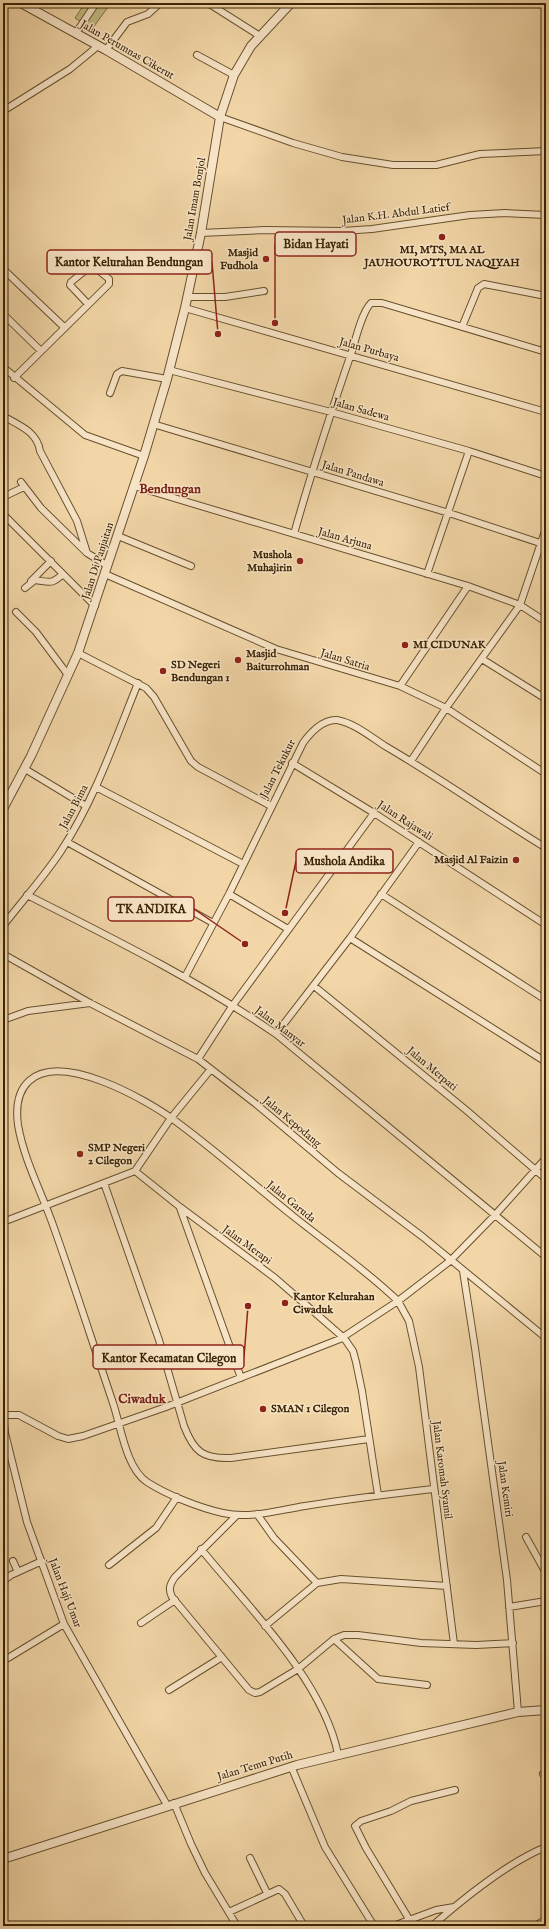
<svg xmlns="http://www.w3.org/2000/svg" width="549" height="1929" viewBox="0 0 549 1929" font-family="'IM FELL English',serif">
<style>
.green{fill:#c3bb82;stroke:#7e7044}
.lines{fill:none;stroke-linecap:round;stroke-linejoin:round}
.minor-casing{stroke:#68502e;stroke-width:8}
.tertiary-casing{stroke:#68502e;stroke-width:10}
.minor{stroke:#f7e4c6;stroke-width:6}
.tertiary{stroke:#f7e4c6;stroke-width:8}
.poi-dot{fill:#8f2418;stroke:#f7e4c6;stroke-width:1.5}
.labels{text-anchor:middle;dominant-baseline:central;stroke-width:3;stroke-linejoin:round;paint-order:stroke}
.street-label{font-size:11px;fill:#3a2405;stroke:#f7e4c6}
.poi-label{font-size:11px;font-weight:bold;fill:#3a2405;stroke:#f7e4c6;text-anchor:start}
.quarter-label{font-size:13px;font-weight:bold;fill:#7a1f14;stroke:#f7e4c6}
.leader{fill:none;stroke:#8f2418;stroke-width:1.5}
.callout-dot{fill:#8f2418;stroke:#f7e4c6;stroke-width:1.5}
.callout{fill:#f7e4c6;stroke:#8f2418;stroke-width:1.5}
.callout-label{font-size:12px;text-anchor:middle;font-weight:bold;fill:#3a2405}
</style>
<rect width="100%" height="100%" fill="#f2d6a7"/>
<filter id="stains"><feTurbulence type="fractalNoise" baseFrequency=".005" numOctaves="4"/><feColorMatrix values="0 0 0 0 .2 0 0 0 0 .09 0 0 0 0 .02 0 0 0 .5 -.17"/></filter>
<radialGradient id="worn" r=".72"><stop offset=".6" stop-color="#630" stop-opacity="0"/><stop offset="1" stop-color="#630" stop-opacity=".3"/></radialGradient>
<path class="green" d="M85,3H111L92,29L75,18Z"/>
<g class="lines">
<defs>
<path id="minor" d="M208,3L260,36
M76,33L96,3
M106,50L127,22L148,14L160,3
M197,55L234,75
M3,111L70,69L98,46
M220,117L293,143L342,157L393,165H436L480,154L546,151
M201,233L265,230L342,231L372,229L470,215L505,213L546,215
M3,269L64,327
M188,297H225L264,291
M185,308L546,412
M3,314L41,351
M462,327L478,288L484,284L546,296
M543,351L546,343
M3,367L85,435L144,456
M169,370L331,412L469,451L546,476
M14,378L109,284V279L92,265L71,282L70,285L88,304
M110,393L117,374L122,371L167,379
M3,416C18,425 37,431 40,451L77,521L87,553L108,566
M153,424L449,513L546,545
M21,482L41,508L87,553
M134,486L468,586L520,605L546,622
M3,497L24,487
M3,514L95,606
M294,534C311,473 331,412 352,351C356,338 362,312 371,303H382L546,352
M118,536L191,566
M105,574L276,649L400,686L446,708L546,774
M427,574L469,451
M31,581L51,561
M25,588L35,580C50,582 51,585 63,574
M16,612L36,632L68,675
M78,653L146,688L154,697L191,761L198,767L271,806
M482,659L546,699
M400,686L468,586
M411,761L446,708L520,605L546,528
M292,763L374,813L546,925
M25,769L86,806
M96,787L243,864
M67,842L213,923
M229,894L288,929
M381,894L546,1000
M27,895C112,938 197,980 276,1034L546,1257
M3,926C22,901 44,877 61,851C95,799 115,740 138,683
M350,938L546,1062
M3,954L90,1003L198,1059L256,1104L338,1173L423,1237L546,1338
M185,977L229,894L303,743C310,733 323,719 337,720C354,723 371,737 385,746C440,778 492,815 546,848
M314,986L466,1110L546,1179
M3,1020L28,1011L90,1003
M276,1034L350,938L419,842
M198,1059L233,1005L374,813
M135,1171L180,1207L275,1278L344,1338L353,1351L356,1362L362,1391L378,1495
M135,1171L171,1118L211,1069
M104,1183L159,1340L184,1426C194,1452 203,1459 231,1458L369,1439
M180,1208L241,1378
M3,1222L135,1171
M463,1271L475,1348L507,1580L518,1712
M3,1415H19L58,1436L68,1439L83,1436L166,1407L340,1339L398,1301L450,1261L495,1215L546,1158
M3,1415L5,1433L27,1522L64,1624L167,1805
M433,1489C390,1494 348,1499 305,1506C278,1510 251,1519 223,1513C200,1508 167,1495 147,1482C126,1468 121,1427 113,1403C93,1344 74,1284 53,1225C41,1191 24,1160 18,1125C16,1110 17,1092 29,1081C61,1051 145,1099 174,1120C215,1150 253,1184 293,1216C328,1244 366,1270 398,1301L409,1321L419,1367L454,1644
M257,1514L274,1538L317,1583
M237,1515L175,1577C170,1584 168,1589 172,1597L249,1690L255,1693L260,1692L298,1669L334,1639L344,1635H358L421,1643L476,1645L513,1643
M526,1537L546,1573
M201,1549C248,1607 323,1680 338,1754
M13,1561L18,1572
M109,1565L156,1528L177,1497
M3,1581L11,1575L42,1561
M509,1607L546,1601
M141,1623L175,1600
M265,1626L317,1583L341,1579L447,1586
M334,1639L378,1679L427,1685
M8,1658L64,1624
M169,1690L222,1657
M291,1766L325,1847L374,1926
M543,1774L546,1773
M174,1803L191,1844L205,1873L237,1926
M250,1858L267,1893
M229,1912L279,1889L285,1894L304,1926
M409,1919L366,1848L355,1826L361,1821L391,1811L411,1801L455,1790
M393,1926L436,1910L454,1907
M432,1926C463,1899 508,1862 546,1847
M535,1926L546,1919"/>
<path id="tertiary" d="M21,3L106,50L220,117
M3,809L31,756L78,653L144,456L167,379L185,308L201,233L220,117L234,75L251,46L291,3
M3,1859L297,1765L518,1712L546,1710"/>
</defs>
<use href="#minor" class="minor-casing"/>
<use href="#tertiary" class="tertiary-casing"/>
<use href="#minor" class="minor"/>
<use href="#tertiary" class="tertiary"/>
</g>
<g class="poi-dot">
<circle cx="442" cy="237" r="4"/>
<circle cx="266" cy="259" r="4"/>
<circle cx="300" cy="561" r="4"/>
<circle cx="405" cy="645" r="4"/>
<circle cx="238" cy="660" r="4"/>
<circle cx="163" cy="671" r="4"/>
<circle cx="516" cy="860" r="4"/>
<circle cx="80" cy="1154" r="4"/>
<circle cx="285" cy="1303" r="4"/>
<circle cx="263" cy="1409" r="4"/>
</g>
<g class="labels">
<g class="street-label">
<text transform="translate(127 50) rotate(30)">Jalan Perumnas Cikerut</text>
<text transform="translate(195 199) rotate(-80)">Jalan Imam Bonjol</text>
<text transform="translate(396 214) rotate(-7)">Jalan K.H. Abdul Latief</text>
<text transform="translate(369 350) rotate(16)">Jalan Purbaya</text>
<text transform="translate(361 410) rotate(16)">Jalan Sadewa</text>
<text transform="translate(353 474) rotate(17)">Jalan Pandawa</text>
<text transform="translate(345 539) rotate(16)">Jalan Arjuna</text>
<text transform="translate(98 561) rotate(-72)">Jalan Di Panjaitan</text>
<text transform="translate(345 660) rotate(17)">Jalan Satria</text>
<text transform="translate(278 769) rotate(-63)">Jalan Tekukur</text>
<text transform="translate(74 807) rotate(-62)">Jalan Bima</text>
<text transform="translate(405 821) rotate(33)">Jalan Rajawali</text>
<text transform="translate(280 1027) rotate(37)">Jalan Manyar</text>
<text transform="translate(432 1069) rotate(40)">Jalan Merpati</text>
<text transform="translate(292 1122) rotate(40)">Jalan Kepodang</text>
<text transform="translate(291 1202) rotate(39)">Jalan Garuda</text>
<text transform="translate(247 1245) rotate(36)">Jalan Merapi</text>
<text transform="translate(442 1470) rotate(83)">Jalan Karomah Syamil</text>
<text transform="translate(505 1489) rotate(82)">Jalan Kemiri</text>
<text transform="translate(65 1593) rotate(69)">Jalan Haji Umar</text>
<text transform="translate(255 1766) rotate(-17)">Jalan Temu Putih</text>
</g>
<g class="poi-label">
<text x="442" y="250" text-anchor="middle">MI, MTS, MA AL<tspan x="442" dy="13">JAUHOUROTTUL NAQIYAH</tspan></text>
<text x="258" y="253" text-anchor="end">Masjid<tspan x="258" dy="13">Fudhola</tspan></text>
<text x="292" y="555" text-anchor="end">Mushola<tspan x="292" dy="13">Muhajirin</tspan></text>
<text x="413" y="645">MI CIDUNAK</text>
<text x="246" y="654">Masjid<tspan x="246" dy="13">Baiturrohman</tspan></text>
<text x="171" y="665">SD Negeri<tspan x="171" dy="13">Bendungan 1</tspan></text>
<text x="508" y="860" text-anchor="end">Masjid Al Faizin</text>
<text x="88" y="1148">SMP Negeri<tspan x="88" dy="13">2 Cilegon</tspan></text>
<text x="293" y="1297">Kantor Kelurahan<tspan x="293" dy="13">Ciwaduk</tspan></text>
<text x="271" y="1409">SMAN 1 Cilegon</text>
</g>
<g class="quarter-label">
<text x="170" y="489">Bendungan</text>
<text x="142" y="1399">Ciwaduk</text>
</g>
</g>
<path class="leader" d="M275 323L275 244M218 334L212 262M285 913L296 861M245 944L194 909M248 1306L244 1357"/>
<g class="callout-dot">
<circle cx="275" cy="323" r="4"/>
<circle cx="218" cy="334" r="4"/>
<circle cx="285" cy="913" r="4"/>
<circle cx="245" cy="944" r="4"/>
<circle cx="248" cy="1306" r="4"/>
</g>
<g class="callout">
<rect x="275" y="232" width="81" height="24" rx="4"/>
<rect x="47" y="250" width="165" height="24" rx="4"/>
<rect x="296" y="849" width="97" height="24" rx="4"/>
<rect x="108" y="897" width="86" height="24" rx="4"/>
<rect x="93" y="1345" width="151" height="24" rx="4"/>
</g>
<g class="callout-label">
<text x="316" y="248">Bidan Hayati</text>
<text x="129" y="266">Kantor Kelurahan Bendungan</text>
<text x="344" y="865">Mushola Andika</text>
<text x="151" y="913">TK ANDIKA</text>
<text x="169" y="1362">Kantor Kecamatan Cilegon</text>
</g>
<rect width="549" height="1929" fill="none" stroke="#f2d6a7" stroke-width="16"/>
<rect x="4" y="4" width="541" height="1921" fill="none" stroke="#3a2405" stroke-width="2"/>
<rect x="8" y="8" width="533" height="1913" fill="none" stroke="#3a2405"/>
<rect width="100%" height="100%" filter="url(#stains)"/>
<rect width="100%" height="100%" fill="url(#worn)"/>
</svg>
